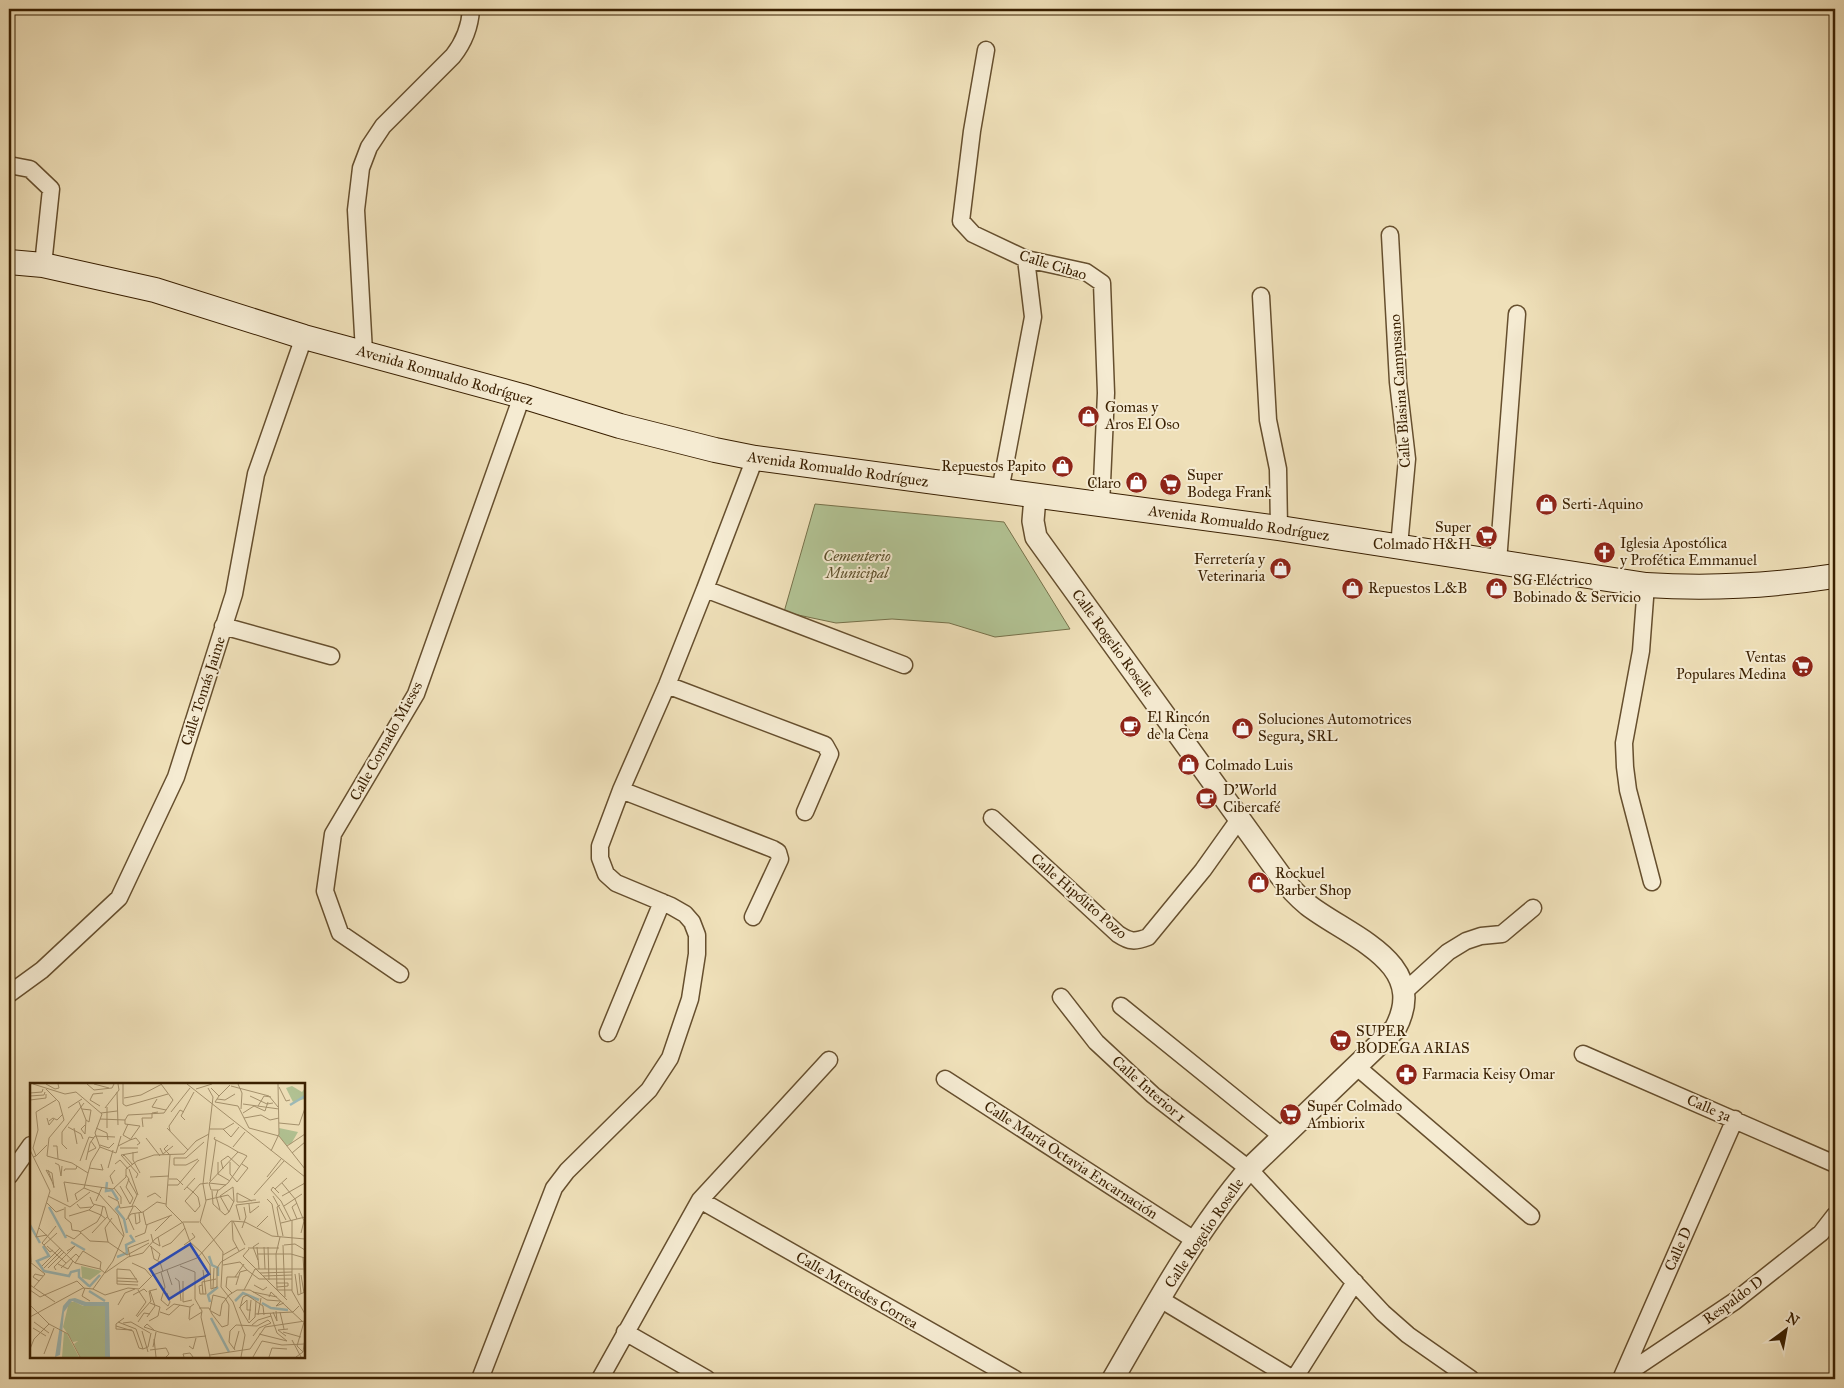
<svg xmlns="http://www.w3.org/2000/svg" width="1844" height="1388" viewBox="0 0 1844 1388" font-family="'IM FELL Great Primer',serif">
<style>
.green{fill:#b2c394;stroke:#76714a}
.lines{fill:none;stroke-linecap:round;stroke-linejoin:round}
.minor-casing{stroke:#664f2e;stroke-width:19}
.tertiary-casing{stroke:#664f2e;stroke-width:24}
.secondary-casing{stroke:#391f00;stroke-width:26}
.minor{stroke:#f5ebd2;stroke-width:16}
.tertiary{stroke:#f5ebd2;stroke-width:21}
.secondary{stroke:#f5ebd2;stroke-width:24}
.labels{text-anchor:middle;dominant-baseline:central;stroke-width:4;stroke-linejoin:round;paint-order:stroke}
.street-label{font-size:15px;fill:#391f00;stroke:#f5ebd2}
.poi-label{font-size:15px;fill:#391f00;stroke:#f5ebd2;text-anchor:start}
.park-label{font-size:15px;font-style:italic;fill:#5d502c;stroke:#f5ebd2}
.inset-river{fill:none;stroke:#9dbbb9;stroke-width:2.5}
.inset-road{fill:none;stroke:#a6936f;stroke-width:1}
.view{fill:#1d4ed8;fill-opacity:0.15;stroke:#1d4ed8;stroke-width:2.5}
.inset-edge{fill:none;stroke:#391f00;stroke-width:2.5}
</style>
<rect width="100%" height="100%" fill="#efe0b9"/>
<filter id="stains"><feTurbulence type="fractalNoise" baseFrequency=".004" numOctaves="4"/><feColorMatrix values="0 0 0 0 .2 0 0 0 0 .09 0 0 0 0 .02 0 0 0 .5 -.17"/></filter>
<radialGradient id="worn" r=".72"><stop offset=".6" stop-color="#630" stop-opacity="0"/><stop offset="1" stop-color="#630" stop-opacity=".3"/></radialGradient>
<path class="green" d="M815,504L1004,522L1070,629L995,637L949,623L892,619L836,623L784,612Z"/>
<g class="lines">
<defs>
<path id="minor" d="M986,50L972,131L961,221L973,234L1026,259L1086,272L1102,283L1106,393L1101,505
M9,165L30,169L51,189L43,265
M1390,235L1398,382L1407,459L1399,546
M1261,296L1268,420L1278,469L1279,528
M364,352L356,210L361,168L369,147L383,126L453,56C464,42 470,27 471,9
M1000,491L1033,317L1026,259
M1498,562L1517,314
M1646,585L1641,651L1624,743L1625,767L1628,790L1652,882
M705,589L755,458
M223,626L331,656
M667,685L825,745L830,754L805,812
M621,790L773,849L778,852L780,859L753,917
M992,818L1118,934C1130,942 1135,942 1148,937L1203,870L1240,818
M400,974L340,933L325,891L333,834L416,694L522,396
M1404,992L1448,952L1466,941L1481,936L1502,934L1533,908
M9,994L42,970L119,898L176,777L234,594L256,474L304,337
M1061,997L1096,1042L1153,1095L1249,1169L1383,1313L1408,1335L1471,1379
M1121,1006L1283,1137
M608,1033L662,902
M1583,1054L1835,1164
M1357,1067L1531,1216
M945,1079L1196,1241
M9,1176L31,1145
M700,1200L1015,1379
M1160,1299L1293,1379
M625,1332L707,1379
M1623,1376L1735,1301L1821,1233L1835,1215
M480,1379L554,1188L567,1171L649,1090L670,1058L690,999L697,954V935L692,922L685,914L671,906L616,883L606,874L600,858V846L621,790L667,685L705,589L904,665
M600,1379L700,1200L829,1060
M1294,1379L1355,1282
M1621,1379L1735,1119"/>
<path id="tertiary" d="M1035,497L1033,521L1036,537L1280,875C1288,886 1297,896 1308,905C1349,937 1431,962 1395,1029L1249,1169C1195,1232 1154,1308 1113,1379"/>
<path id="secondary" d="M9,262L43,265L155,290L304,337L522,396L620,426L715,450L755,458L1279,528L1646,585C1711,589 1771,586 1835,576"/>
</defs>
<use href="#minor" class="minor-casing"/>
<use href="#tertiary" class="tertiary-casing"/>
<use href="#secondary" class="secondary-casing"/>
<use href="#minor" class="minor"/>
<use href="#tertiary" class="tertiary"/>
<use href="#secondary" class="secondary"/>
</g>
<defs>
<symbol id="shop-disc" viewBox="-11 -11 22 22"><circle r="9.5" fill="#8f2418" stroke="#f5ebd2"/><path d="M-5-2.5h2.3a2.7 3.5 0 0 1 5.4 0H5L5.5 6h-11ZM-1.5-2.5h3a1.5 2.3 0 0 0-3 0Z" fill="#fff"/></symbol>
<symbol id="supermarket-disc" viewBox="-11 -11 22 22"><circle r="9.5" fill="#8f2418" stroke="#f5ebd2"/><path d="M-6-5.5h2.5l.6 2H6L4.5 2H-2.5L-4.4-4H-6ZM-1.5 3.2a1.3 1.3 0 1 0 .1 0ZM3 3.2a1.3 1.3 0 1 0 .1 0Z" fill="#fff"/></symbol>
<symbol id="church-disc" viewBox="-11 -11 22 22"><circle r="9.5" fill="#8f2418" stroke="#f5ebd2"/><path d="M-1.2-6h2.4v3.5h3.3v2.4h-3.3V6h-2.4V-.1h-3.3v-2.4h3.3Z" fill="#fff"/></symbol>
<symbol id="cafe-disc" viewBox="-11 -11 22 22"><circle r="9.5" fill="#8f2418" stroke="#f5ebd2"/><path d="M-5.5-4.5H6V0H3Q3 3.5 0 3.5H-2.5Q-5.5 3.5-5.5 0ZM3-3.2v2h1.7v-2ZM-6 4.5H4V6H-6Z" fill="#fff"/></symbol>
<symbol id="pharmacy-disc" viewBox="-11 -11 22 22"><circle r="9.5" fill="#8f2418" stroke="#f5ebd2"/><path d="M-2-6h4v4h4v4h-4v4h-4v-4h-4v-4h4Z" fill="#fff"/></symbol>
</defs>
<g fill-rule="evenodd">
<use href="#shop-disc" x="1076" y="404" width="25" height="25"/>
<use href="#shop-disc" x="1050" y="454" width="25" height="25"/>
<use href="#shop-disc" x="1124" y="470" width="25" height="25"/>
<use href="#supermarket-disc" x="1158" y="472" width="25" height="25"/>
<use href="#shop-disc" x="1534" y="492" width="25" height="25"/>
<use href="#supermarket-disc" x="1474" y="524" width="25" height="25"/>
<use href="#church-disc" x="1592" y="540" width="25" height="25"/>
<use href="#shop-disc" x="1268" y="556" width="25" height="25"/>
<use href="#shop-disc" x="1340" y="576" width="25" height="25"/>
<use href="#shop-disc" x="1484" y="576" width="25" height="25"/>
<use href="#supermarket-disc" x="1790" y="654" width="25" height="25"/>
<use href="#cafe-disc" x="1118" y="714" width="25" height="25"/>
<use href="#shop-disc" x="1230" y="716" width="25" height="25"/>
<use href="#shop-disc" x="1176" y="752" width="25" height="25"/>
<use href="#cafe-disc" x="1194" y="786" width="25" height="25"/>
<use href="#shop-disc" x="1246" y="870" width="25" height="25"/>
<use href="#supermarket-disc" x="1328" y="1028" width="25" height="25"/>
<use href="#pharmacy-disc" x="1394" y="1062" width="25" height="25"/>
<use href="#supermarket-disc" x="1278" y="1102" width="25" height="25"/>
</g>
<g class="labels">
<g class="street-label">
<text transform="translate(1053 265) rotate(17)">Calle Cibao</text>
<text transform="translate(445 375) rotate(16)">Avenida Romualdo Rodríguez</text>
<text transform="translate(1400 391) rotate(-94)">Calle Blasina Campusano</text>
<text transform="translate(838 469) rotate(8)">Avenida Romualdo Rodríguez</text>
<text transform="translate(1239 523) rotate(8)">Avenida Romualdo Rodríguez</text>
<text transform="translate(1113 643) rotate(54)">Calle Rogelio Roselle</text>
<text transform="translate(203 691) rotate(-72)">Calle Tomás Jaime</text>
<text transform="translate(386 741) rotate(-61)">Calle Cornado Mieses</text>
<text transform="translate(1079 896) rotate(41)">Calle Hipólito Pozo</text>
<text transform="translate(1149 1089) rotate(41)">Calle Interior 1</text>
<text transform="translate(1709 1108) rotate(23)">Calle 3a</text>
<text transform="translate(1071 1160) rotate(33)">Calle María Octavia Encarnación</text>
<text transform="translate(1204 1233) rotate(-56)">Calle Rogelio Roselle</text>
<text transform="translate(1678 1249) rotate(-66)">Calle D</text>
<text transform="translate(857 1290) rotate(30)">Calle Mercedes Correa</text>
<text transform="translate(1733 1300) rotate(-36)">Respaldo D</text>
</g>
<g class="poi-label">
<text x="1105" y="407">Gomas y<tspan x="1105" dy="17">Aros El Oso</tspan></text>
<text x="1046" y="466" text-anchor="end">Repuestos Papito</text>
<text x="1187" y="475">Super<tspan x="1187" dy="17">Bodega Frank</tspan></text>
<text x="1121" y="483" text-anchor="end">Claro</text>
<text x="1562" y="504">Serti-Aquino</text>
<text x="1471" y="527" text-anchor="end">Super<tspan x="1471" dy="17">Colmado H&amp;H</tspan></text>
<text x="1620" y="543">Iglesia Apostólica<tspan x="1620" dy="17">y Profética Emmanuel</tspan></text>
<text x="1265" y="559" text-anchor="end">Ferretería y<tspan x="1265" dy="17">Veterinaria</tspan></text>
<text x="1513" y="580">SG Eléctrico<tspan x="1513" dy="17">Bobinado &amp; Servicio</tspan></text>
<text x="1368" y="588">Repuestos L&amp;B</text>
<text x="1786" y="657" text-anchor="end">Ventas<tspan x="1786" dy="17">Populares Medina</tspan></text>
<text x="1147" y="717">El Rincón<tspan x="1147" dy="17">de la Cena</tspan></text>
<text x="1258" y="719">Soluciones Automotrices<tspan x="1258" dy="17">Segura, SRL</tspan></text>
<text x="1205" y="765">Colmado Luis</text>
<text x="1223" y="790">D'World<tspan x="1223" dy="17">Cibercafé</tspan></text>
<text x="1275" y="873">Rockuel<tspan x="1275" dy="17">Barber Shop</tspan></text>
<text x="1356" y="1031">SUPER<tspan x="1356" dy="17">BODEGA ARIAS</tspan></text>
<text x="1422" y="1074">Farmacia Keisy Omar</text>
<text x="1307" y="1106">Super Colmado<tspan x="1307" dy="17">Ambiorix</tspan></text>
</g>
<g class="park-label">
<text x="857" y="556">Cementerio<tspan x="857" dy="17">Municipal</tspan></text>
</g>
</g>
<g transform="translate(30 1083)">
<rect width="275" height="275" fill="#efe0b9"/>
<path d="M262,3L272,9L275,5V16L263,19L256,5ZM249,45L268,49L261,61L256,62L249,53ZM51,183L72,188L60,197L52,195ZM39,219H45L53,223H75V274H50L44,261L48,258L43,259L33,244ZM34,249L37,251L49,274H32Z" fill="#b2c394"/>
<path d="M45,215L56,219H79L80,274H75V223H54L42,218L34,229L30,272L25,274L33,223L39,216Z" fill="#9dbbb9"/>
<path class="inset-river" d="M260,22L275,13M77,99L76,108L82,107L88,117M89,123L86,126L94,136L97,150M19,124L36,155M0,142L10,160M41,159L55,167M13,163L19,173L7,178L14,188L39,193L41,189L49,187V194L59,203M179,173L182,182L188,185V193M87,174L97,170L96,162L104,158L100,152M59,204L70,192M59,208L75,218M205,218L213,210L229,217M180,219L178,212L188,204M232,220L241,225L258,227M181,235L199,269"/>
<path class="inset-road" d="M3,1L35,11L46,9M16,1L25,6L29,5L28,1M57,1L64,7L82,5L84,1M64,1L79,5M93,1V21L96,23L138,11M157,1L275,94M208,1L212,10L211,26M201,3L239,13L248,24M249,4L256,18L260,17M178,5L183,14L173,101L176,118L170,139L193,169L191,204L203,219L215,252L211,274M181,5L189,13L185,19L208,23L219,45L249,53L275,86M16,6L29,19L34,37L19,55L17,73L42,80L58,90M166,6L182,1M46,9L72,31L65,50L70,64L61,79L54,105L69,111L88,132L94,152L83,178L63,206M87,9L88,42M0,10L12,9L13,6M0,13L14,12L15,9M189,13L200,2M220,13L237,21L243,20M94,15L111,12L132,1M127,16L122,24L136,27M187,16L195,17L205,11M0,17L16,15V11M49,19L56,37L55,51L51,46L55,42M213,21L249,26M70,23L60,17L63,11L73,10M228,23L234,13L241,14M38,25L52,16M75,25L89,7L88,1M52,26L61,27L59,39L56,37M141,29L160,5M71,30L87,28M213,30L224,23L235,28L238,19M17,35L19,42L24,36M214,35L231,32L240,37L249,35M70,36L95,37M95,37L98,32L134,30L143,17L131,1M155,37L151,33L164,9M19,38L23,35L27,37L33,31M249,40L269,42L275,25M98,41L93,52L100,56M38,44L51,51L53,56M113,44L112,35H122V30L128,29M44,45L47,61M66,45L77,50L78,57M77,45V24M137,45L158,67M179,46H194L204,40M193,46L201,54L209,44M140,48L139,43L150,27L154,29M185,54L184,56L198,63L208,69L213,71L217,73L198,100L189,107H181L179,100L208,69M116,55L130,73M100,57L106,55L110,60L107,62M70,62L79,65L84,60M138,62L134,66L140,72L136,123L153,140L160,159L172,170M23,63H27L28,76M88,63L100,57L110,43L95,41V37M257,63L275,51M70,64L86,70L91,53M203,64L215,49M90,65H108M130,65L133,71L143,63M37,66L32,61V49L54,20M0,67L20,108L6,154L17,152M241,68L249,51L248,1M58,69L66,65L61,58M103,69V77L110,90M262,70L275,59M6,73L17,62M3,74L6,73L3,65L8,47L6,29L26,17M92,74L94,72L103,82M168,76L156,82H144V75H156L174,59M56,77L60,60L65,53L85,54M50,78L59,54L64,55M188,79V91L200,98M200,79V91L207,99L218,85L212,81M25,80L29,82L31,93L32,83M85,81L90,77L98,86M59,85L73,87L71,81M78,85L83,67M99,86L108,112M193,86L191,78L198,73L210,84M18,87L24,104M34,88L35,86H46L47,83M96,92L99,96L96,104L103,115L100,121M96,94V86L107,78L124,72L154,71L166,58L179,51M120,94L139,93M237,94L251,76M106,95L108,91L91,72L108,69M98,96L107,112L102,123M139,96H147L153,102M22,98L16,87L22,90L24,105M180,98L186,57M179,100L196,102M252,100L265,116L274,138L271,150M83,101L80,93L85,87M138,102H148L169,77M90,103L100,121M157,104L163,109L168,114L170,123L165,129L155,118L156,117L170,101L178,100M84,105L91,114V121M245,106L257,95M154,107L165,95M188,107L186,113L190,127M182,108L183,121L195,132L199,129L204,118L203,104L190,113L199,129M249,110L243,104L241,107L251,118L261,138M224,112L254,78M18,113L40,124L60,109M78,113L88,118L90,125L105,123L112,130M243,113L256,137M252,113L275,100M60,114L63,121L75,124L78,135L94,154M117,114L125,110L131,115M237,116L242,121L248,153M47,117L45,111L54,105M176,117L198,112L204,119M66,118L72,104M222,118L207,110V119H212L224,117H226M16,119L26,129L34,126M38,119L34,99L83,106L96,94M267,120L262,124L267,136M47,121L50,125L62,124M219,121L220,130L229,123M250,122L247,124L253,153M73,123L71,132L76,136M254,123L272,111M35,124V135L41,140L42,147L49,148L60,158L78,159L97,172M103,124L98,134L104,147M113,129L116,142L142,132M105,131L106,141L110,139L109,130M39,133L59,127L65,121M96,137L101,131L113,129L127,119L136,121M210,137L206,122L230,119M262,137V208L275,231M202,138L203,157L209,168M203,138L215,162M251,140L275,134M227,144L238,133M9,145L45,180L70,186L75,190L98,174L113,170L125,156L153,139H169M212,145L216,134L214,124M125,148L140,133M50,149L67,139L71,132L59,127M62,150L77,134M121,151L123,159L130,163L128,154M36,152L44,156L51,150M105,154L115,150L117,142M250,154L246,171L247,207H262M78,159L75,145L82,135M0,162L1,179M14,162L27,150M154,162L165,154L162,150M253,162L255,214M254,162L265,161L275,167M17,163L36,180M120,163L130,171L128,177M121,163L124,176L130,179L133,189M132,164L141,160L155,145M227,164L229,186M234,164L235,186M238,164L239,197M218,165H249M219,166L213,173L257,217M23,167L20,169L12,160L26,143M172,170L180,182L181,206L187,204V185L191,179L215,165M228,171H261L275,175M97,172L119,160M193,172L207,164M100,174L98,165L119,157M273,174L275,205M228,177L223,164L229,160M0,179L15,191L4,204M45,180L53,168L71,179L70,186M102,180L115,186L121,193M28,181L38,186L43,178M193,182L210,179L217,187M12,183L30,165M150,183L165,189V216L172,228L171,234M14,185L32,167M18,185L34,169M31,185L46,171L49,174M26,187L24,184L45,163L37,168M137,187L142,202M217,187L229,196M131,189L135,204L131,217L138,223L140,219L137,210M230,190L262,189M269,190L271,211M265,191L268,212L275,209M271,192L274,210M233,193L262,192M205,194L214,181M87,195L107,196M145,195L149,198L151,218M229,196H262M9,198L3,194L5,191L13,193M87,198L108,199L100,187L87,186V201L108,202M153,198V219L162,217M246,200H258V203L247,204M0,202L25,219M172,202L169,203L170,211H176L173,187M206,202L210,189L217,187M224,202L233,207L237,204M55,205L52,213L60,218M183,205L184,185M0,207L10,214L47,198L54,205M214,207L225,186H275M220,207L237,217L250,218M223,209L247,214M202,210L196,204L197,194H208M173,211L172,199L186,196M103,212L114,206L117,209M239,214L241,209L273,239M251,218L246,223L254,220M0,222L19,241L38,251L50,274M88,222L95,210L105,206M169,225H179L182,231L192,244L198,242L199,222L195,215L183,212L180,227M209,225L217,217V227H221M210,225L213,214L217,212L233,223L234,232M210,225L219,240M136,227L144,221L160,224M181,228L190,233L192,221L199,212L207,207H220M130,229L139,232L150,222M243,229L247,238L246,228M250,229L254,246M240,230L247,250L257,258M225,231L263,229L269,223M228,232L231,215M106,233L116,219L108,207M0,234L53,205L63,206L75,212L98,205L109,206L123,192L167,175L201,138L215,139L242,153L275,156M107,234L121,218L119,208L127,206M117,234L125,223L120,208M171,234L180,274M94,235L86,241V246L102,247M159,236L160,224L164,221M159,237L172,229M219,237L221,217M119,238L128,233L130,224L120,220M4,239L19,250M88,239L106,246L113,266M108,239L114,230L120,231M93,240L101,239L120,250M219,240L225,234L226,218M222,242L228,237L241,233M86,243L103,248L109,265L113,266L118,264L121,250M3,245L16,253M124,247L117,241L114,244L129,249L156,255L176,253M112,248L118,269M253,249L271,254M229,251L257,258M223,253L229,245L241,240L238,237L227,243M256,253L248,247L258,246M124,256L126,274M262,257L271,274M159,263L163,266L166,255M123,264L126,249M0,266L4,256L19,241M204,266L209,248M120,267L136,265L139,271L136,274M205,267L199,259L200,248L206,242L227,243M273,269L267,263L274,239M14,271L24,245M180,272L220,266L235,244L275,238M154,274L153,271L160,270L163,274M223,274L232,258L252,262L275,261M239,274L242,265L257,266M266,274L273,269L275,255"/>
<path class="view" d="M160,161L179,191L139,216L120,186Z"/>
<rect width="275" height="275" class="inset-edge"/>
</g>
<rect width="1844" height="1388" fill="none" stroke="#efe0b9" stroke-width="30"/>
<rect x="10" y="10" width="1824" height="1368" fill="none" stroke="#391f00" stroke-width="2.5"/>
<rect x="15" y="15" width="1814" height="1358" fill="none" stroke="#391f00"/>
<g transform="translate(1786 1330) rotate(32)" stroke="#f5ebd2" stroke-width="4" paint-order="stroke">
<path d="M0-4L9 19L0 12L-9 19Z" fill="#391f00"/>
<text y="-8" font-size="14" font-weight="bold" text-anchor="middle" fill="#391f00">N</text>
</g>
<rect width="100%" height="100%" filter="url(#stains)"/>
<rect width="100%" height="100%" fill="url(#worn)"/>
</svg>
